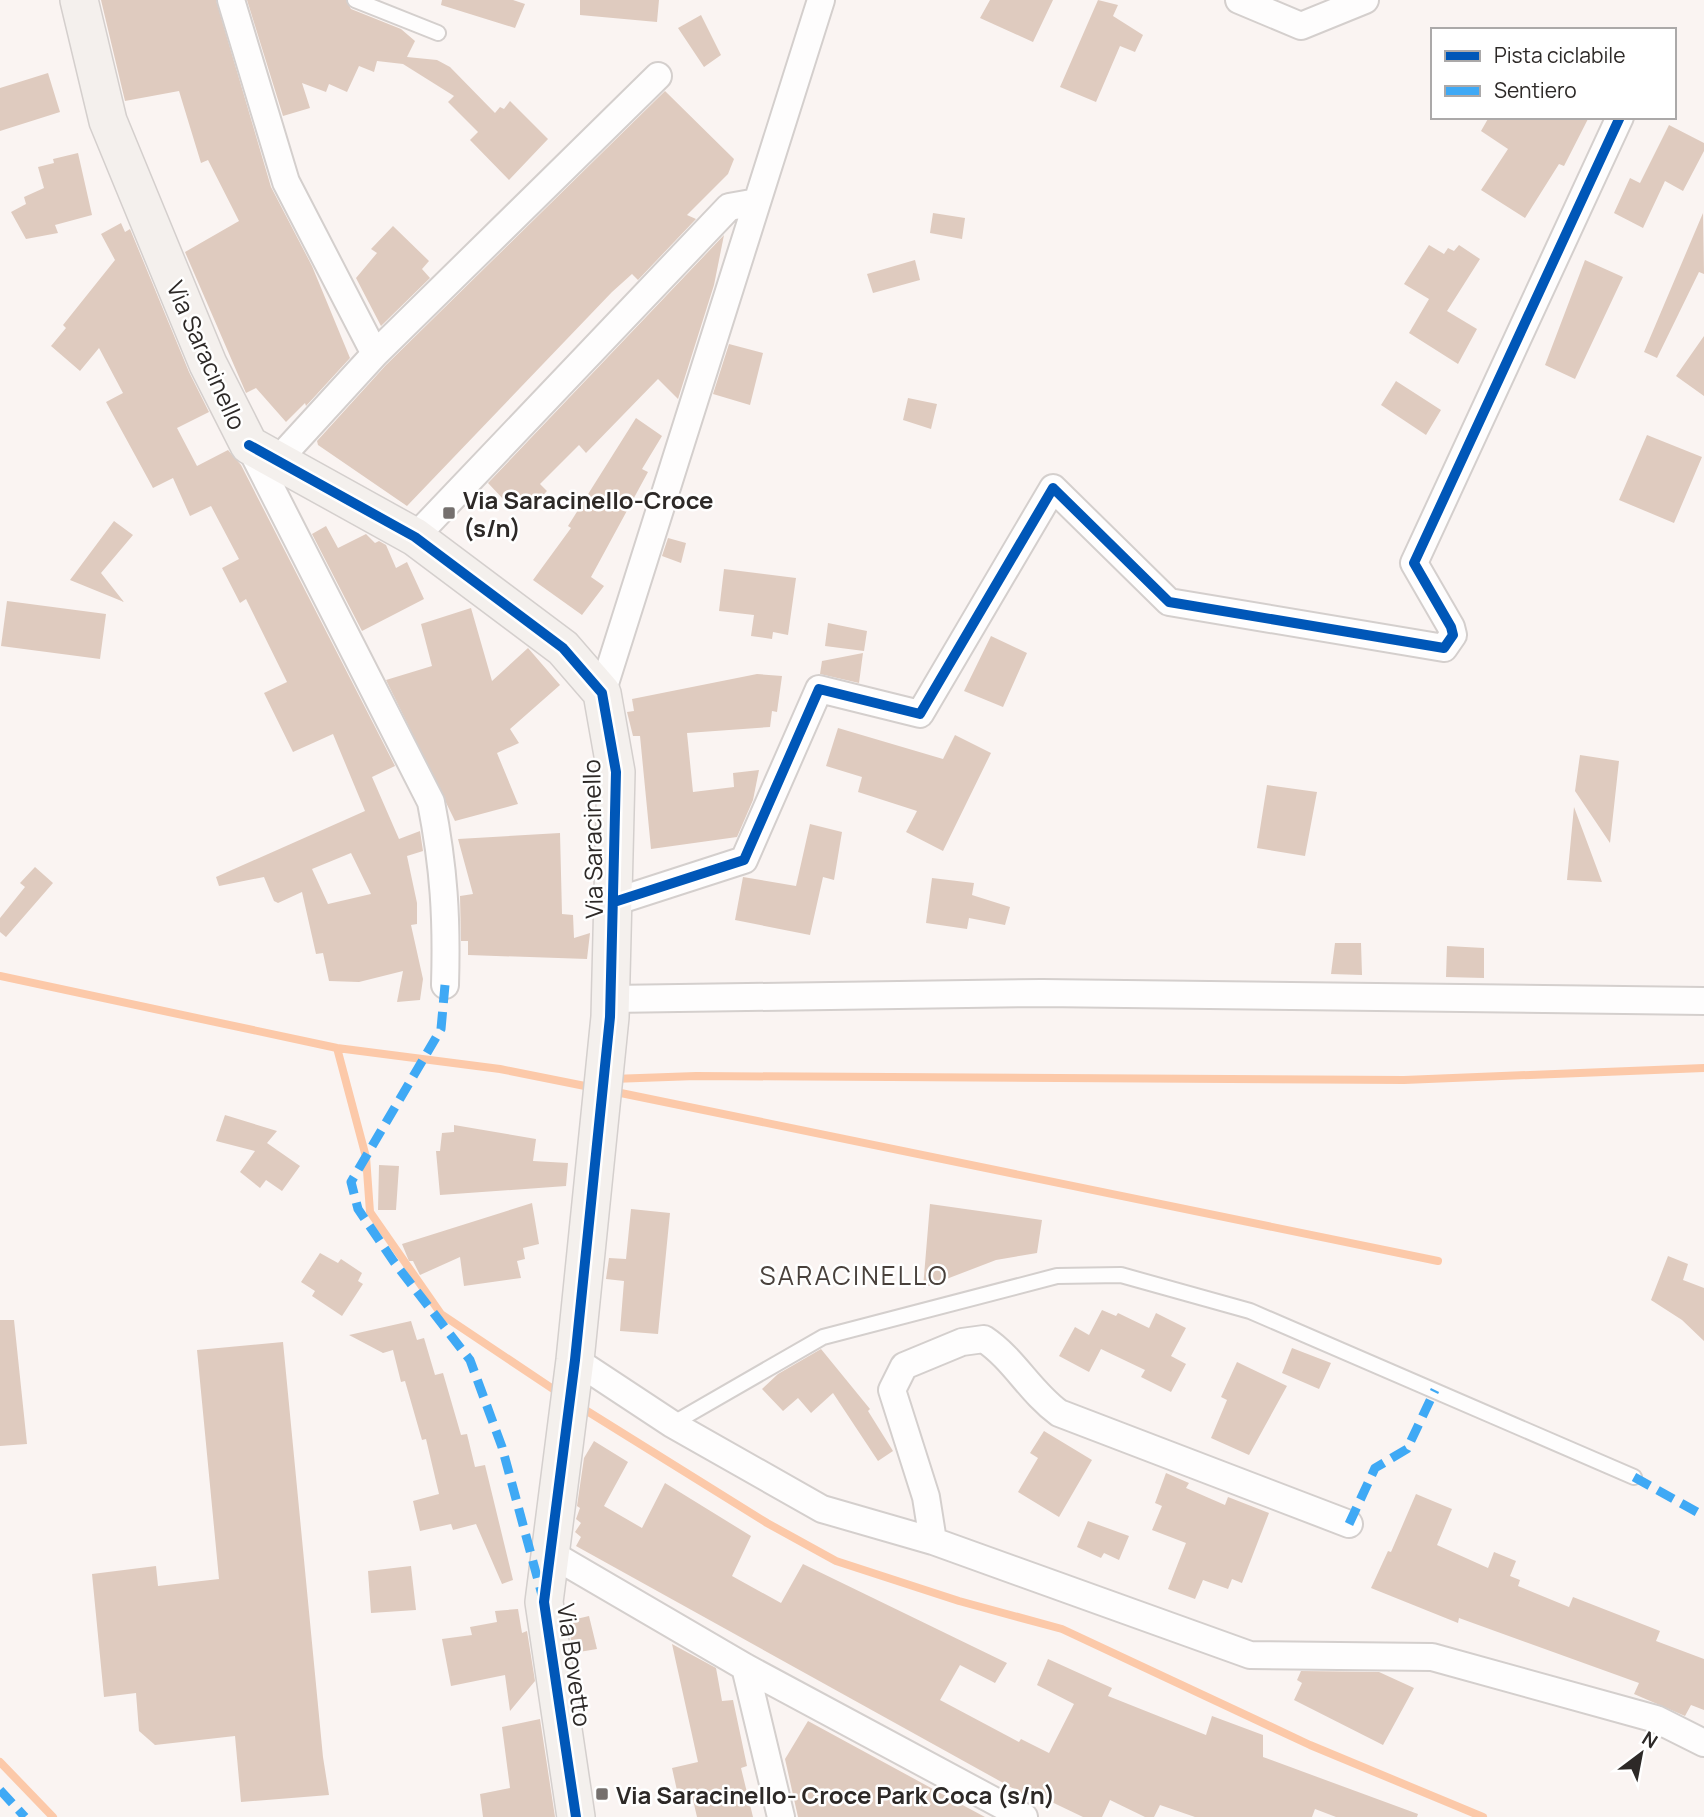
<svg xmlns="http://www.w3.org/2000/svg" width="1704" height="1817" viewBox="0 0 1704 1817" font-family="Manrope,sans-serif">
<style>
.lines{fill:none;stroke-linecap:round;stroke-linejoin:round}
.stream{stroke:#fcc9a9;stroke-width:8}
.building{fill:#dfcbbf;fill-rule:evenodd}
.lane-casing{stroke:#d4cfcd;stroke-width:18}
.street-casing{stroke:#d4cfcd;stroke-width:30}
.secondary-casing{stroke:#d4cfcd;stroke-width:40}
.lane{stroke:#fefdfd;stroke-width:14}
.street{stroke:#fefdfd;stroke-width:26}
.secondary{stroke:#f4f0ed;stroke-width:37}
.quiet{stroke:#3fa9f5;stroke-width:9;stroke-dasharray:18 9;stroke-linecap:butt}
.cycleway-casing{stroke:#fff;stroke-width:15}
.cycleway{stroke:#0057b8;stroke-width:10}
.poi-dot{fill:#75706e;stroke:#fff;stroke-width:2.5}
.labels{text-anchor:middle;dominant-baseline:central;stroke-width:5;stroke-linejoin:round;paint-order:stroke}
.street-label{font-size:24px;fill:#2d2927;stroke:#fff}
.poi-label{font-size:24px;font-weight:bold;fill:#2d2927;stroke:#fff;text-anchor:start}
.neighbourhood-label{font-size:26px;letter-spacing:2px;fill:#49413c;stroke:#fff}
</style>
<rect width="100%" height="100%" fill="#faf4f2"/>
<g class="lines">
<path class="stream" d="M0,976L337,1048L500,1069L595,1088
M337,1048L366,1157L370,1212L441,1314L559,1393
M612,1079L696,1076L1404,1080L1704,1068
M611,1091L1438,1261
M579,1406L767,1523L836,1561L959,1601L1062,1629L1310,1745L1483,1817
M0,1762L53,1817"/>
</g>
<path class="building" d="M101,0H216L271,187L312,266L350,358L306,406L305,403L286,422L256,388L246,393L185,252L239,221L208,160L201,163L179,91L125,101Z
M247,0H346L351,9L401,29L415,41L407,57L437,60L450,67L495,113L500,107L504,109L510,101L548,139L509,180L470,140L478,132L448,102L454,96L403,64L377,61L374,72L359,66L347,92L329,84L326,92L302,83L310,108L283,116Z
M442,0H513L525,4L515,28L441,5Z
M580,0H659L657,22L580,15Z
M990,0H1053L1033,42L980,18Z
M1098,0L1118,5L1113,16L1143,35L1135,52L1120,46L1096,102L1060,87Z
M701,15L721,55L704,67L678,28Z
M48,73L60,112L0,131V88Z
M665,91L734,159L728,174L687,215L696,219L638,280L632,274L612,292L407,506L318,445L317,441L386,365Z
M1489,117H1589L1564,166L1559,164L1525,218L1481,190L1508,149L1481,131Z
M1669,125L1704,143V151L1683,191L1665,181L1643,228L1614,213L1630,178L1640,183Z
M78,153L92,215L55,225L58,233L26,239L11,212L26,204L24,197L44,188L38,167L54,163L53,159Z
M933,213L965,218L962,239L930,233Z
M1703,213L1704,274L1699,272L1657,358L1644,352Z
M121,223L125,232L130,229L189,372L209,412L177,428L197,466L228,450L241,465L395,766L372,777L399,839L420,831L423,851L407,856L417,903V924L411,925L423,979L420,1000L397,1002L403,971L359,982L329,981L323,953L316,954L302,892L278,903L274,901L264,877L219,886L216,877L365,811L333,734L293,752L264,693L287,682L246,599L240,603L222,568L239,559L211,506L190,516L173,478L153,488L106,402L123,393L99,348L80,371L51,346L66,328L63,325L115,260L101,234ZM351,853L371,894L328,904L312,869Z
M393,226L429,261L422,269L430,278L381,326L356,278L377,253L371,249Z
M724,235L714,285L678,399L658,379L586,453L579,445L540,484L547,491L529,510L512,492L504,500L488,483Z
M1429,245L1444,254L1448,248L1454,251L1459,245L1480,259L1447,311L1477,329L1458,364L1409,333L1429,299L1404,284Z
M915,260L920,280L873,293L867,274Z
M1585,260L1623,277L1575,379L1545,365Z
M1704,336V396L1676,376Z
M729,344L763,353L750,405L713,394Z
M1396,381L1441,410L1426,435L1381,405Z
M908,398L937,404L931,429L903,420Z
M636,418L662,436L642,469L648,472L591,577L604,586L582,615L533,580L571,528L568,526Z
M1647,435L1702,457L1674,523L1619,500Z
M114,521L133,535L101,573L124,602L70,580Z
M326,526L338,548L366,534L375,543L379,541L386,545L396,568L407,562L424,599L362,631L312,534Z
M668,538L686,543L681,563L662,556Z
M724,569L796,578L788,635L773,632L772,639L751,636L754,615L719,611Z
M7,601L106,614L100,659L1,646Z
M471,608L492,681L528,648L560,685L510,729L519,743L497,753L518,804L455,821L386,680L432,666L421,624Z
M828,623L867,631L864,651L825,646Z
M991,636L1027,653L1003,707L964,691Z
M863,653L859,683L820,674L822,661Z
M757,674L782,676L777,712L772,711L770,727L687,733L693,792L734,787L733,773L759,770L753,800L737,837L651,849L640,736H633L627,712L634,711L632,699Z
M838,728L943,759L955,735L991,753L943,851L906,832L917,811L858,792L862,777L826,766Z
M1580,755L1619,761L1610,843L1575,791Z
M1267,785L1317,792L1305,856L1257,848Z
M1574,807L1602,882L1567,880Z
M810,824L842,832L834,880L823,877L810,935L735,920L743,877L796,886Z
M560,833L562,914L573,915L574,938L590,933L587,959L468,955V941H461L460,896L473,894L458,839Z
M35,867L53,883L6,937L0,932V918L25,887L20,883Z
M932,878L974,883L972,895L1010,907L1005,925L969,918L967,929L926,923Z
M1335,943H1361L1362,975L1331,974Z
M1447,946L1484,948V978L1446,977Z
M225,1115L277,1131L267,1143L300,1166L282,1191L266,1180L260,1188L240,1172L255,1151L216,1141Z
M454,1125L536,1139L533,1161L568,1163L566,1186L440,1195L436,1151H440L442,1133L454,1132Z
M379,1165L399,1166L396,1210H378Z
M532,1203L539,1244L523,1248L525,1259L517,1261L521,1278L464,1286L460,1257L420,1275L413,1261H409L402,1244Z
M930,1204L1042,1220L1037,1253L996,1260L923,1288Z
M631,1209L670,1213L658,1334L620,1331L624,1281L606,1279L609,1258L626,1259Z
M320,1253L338,1263L341,1259L362,1273L358,1281L363,1284L342,1316L312,1296L315,1291L301,1282Z
M1668,1256L1688,1264L1683,1280L1704,1288V1341L1682,1320L1651,1300Z
M1102,1310L1116,1316L1118,1313L1149,1328L1156,1313L1186,1328L1171,1356L1186,1364L1171,1392L1141,1377L1145,1370L1101,1349L1089,1372L1059,1356L1075,1327L1089,1335Z
M0,1320H14L27,1444L0,1446Z
M411,1321L417,1340L424,1338L435,1375L443,1373L461,1435L467,1434L475,1467L485,1465L513,1580L502,1584L476,1524L453,1530L451,1524L420,1531L413,1501L439,1494L426,1439L422,1440L405,1381L401,1382L393,1350L383,1353L349,1335Z
M283,1342L323,1757L329,1795L241,1802L235,1736L155,1745L139,1731L136,1693L104,1697L92,1574L156,1566L158,1586L219,1579L197,1350Z
M1292,1348L1331,1363L1319,1389L1282,1373Z
M821,1349L870,1409L868,1411L893,1451L878,1461L833,1393L811,1413L798,1398L783,1411L762,1389L778,1374Z
M1237,1362L1287,1386L1249,1455L1211,1438L1227,1400L1221,1397Z
M1044,1431L1092,1460L1059,1517L1018,1492L1038,1458L1030,1453Z
M594,1441L628,1462L604,1506L642,1528L665,1483L751,1536L732,1576L781,1603L803,1564L1007,1663L995,1683L960,1665L940,1700L1019,1742L1021,1739L1049,1753L1074,1704L1037,1685L1048,1659L1112,1688L1108,1696L1206,1735L1212,1716L1263,1735V1757L1418,1814L1417,1817H1336L1315,1809L1312,1817H1195L1160,1805L1154,1817H1145L1110,1800L1102,1817H1083L1037,1795L1034,1800L576,1546L581,1537L575,1532L581,1523L576,1519L580,1508L577,1506L584,1458Z
M1166,1473L1189,1483L1186,1488L1225,1505L1228,1497L1269,1513L1242,1583L1232,1579L1228,1589L1203,1580L1195,1599L1168,1589L1186,1543L1152,1530L1162,1506L1155,1503Z
M1416,1494L1452,1509L1437,1545L1488,1568L1494,1552L1516,1561L1510,1576L1520,1580L1518,1586L1569,1607L1573,1597L1660,1631L1656,1641L1704,1659V1710L1691,1705L1685,1716L1634,1694L1639,1683L1459,1618L1458,1623L1371,1588L1388,1551L1391,1552Z
M1088,1521L1129,1536L1119,1560L1104,1553L1101,1558L1077,1547Z
M411,1566L416,1610L371,1613L368,1571Z
M518,1609L522,1633L527,1631L535,1681L510,1711L505,1675L451,1686L442,1639L472,1635L470,1627L497,1622L495,1611Z
M589,1616L597,1649L573,1653L568,1621Z
M672,1644L716,1668L722,1701L733,1700L747,1766L741,1768L753,1817H697L693,1800L680,1804L672,1768L698,1762Z
M1301,1671L1379,1672L1414,1688L1383,1745L1294,1700L1302,1683L1297,1680Z
M540,1719L555,1817H483L480,1794L510,1788L502,1727Z
M808,1721L955,1801L985,1817H798L785,1759Z"/>
<g class="lines">
<defs>
<path id="lane" d="M355,0L438,33
M672,1424L823,1337L1057,1276L1121,1275L1250,1311L1634,1477"/>
<path id="street" d="M231,0L286,182L375,354
M1239,0L1301,26L1365,0
M249,445L431,802C444,868 447,918 445,985
M277,461L375,354L658,76
M415,537L729,207L757,202
M602,693L821,0
M614,902L744,860L819,689L920,714L1053,488L1169,602L1444,648L1453,635L1451,627L1414,563L1620,117
M611,999L1042,993L1704,1001
M575,1360L672,1424L822,1509L933,1541L1250,1655L1432,1657L1656,1719L1704,1743
M933,1541L926,1497L892,1390L904,1366L962,1342L984,1339C1014,1359 1030,1392 1059,1413L1349,1524
M548,1552L745,1667L1024,1817
M745,1667L781,1817"/>
<path id="secondary" d="M79,0L108,121L208,364L249,445L415,537L563,648L602,693L616,772L610,1017L575,1360L544,1602L576,1817"/>
</defs>
<use href="#lane" class="lane-casing"/>
<use href="#street" class="street-casing"/>
<use href="#secondary" class="secondary-casing"/>
<use href="#lane" class="lane"/>
<use href="#street" class="street"/>
<use href="#secondary" class="secondary"/>
<path class="quiet" d="M445,985L441,1029L351,1182L358,1209L394,1262L470,1360L502,1447L542,1595
M1634,1477L1704,1516
M1349,1524L1375,1468L1407,1449L1435,1390
M0,1790L25,1817"/>
<defs>
<path id="cycleway" d="M249,445L415,537L563,648L602,693L616,772L610,1017L575,1360L544,1602L576,1817
M614,902L744,860L819,689L920,714L1053,488L1169,602L1444,648L1453,635L1451,627L1414,563L1620,117"/>
</defs>
<use href="#cycleway" class="cycleway-casing"/>
<use href="#cycleway" class="cycleway"/>
</g>
<g class="poi-dot">
<rect x="442" y="506" width="14" height="14" rx="3.5"/>
<rect x="595" y="1787" width="14" height="14" rx="3.5"/>
</g>
<g class="labels">
<g class="street-label">
<text transform="translate(207 355) rotate(66)">Via Saracinello</text>
<text transform="translate(592 839) rotate(-91)">Via Saracinello</text>
<text transform="translate(575 1665) rotate(82)">Via Bovetto</text>
</g>
<g class="poi-label">
<text x="463" y="499">Via Saracinello-Croce<tspan x="463" dy="28">(s/n)</tspan></text>
<text x="616" y="1794">Via Saracinello- Croce Park Coca (s/n)</text>
</g>
<g class="neighbourhood-label">
<text x="854" y="1275">SARACINELLO</text>
</g>
</g>
<rect x="1431" y="28" width="245" height="91" fill="#ffffff" stroke="#aba9a9" stroke-width="2"/>
<rect x="1445" y="51" width="35" height="10" fill="#0057b8" stroke="#aba9a9" stroke-width="2"/>
<text x="1494" y="63" font-size="21" fill="#2d2927">Pista ciclabile</text>
<rect x="1445" y="86" width="35" height="10" fill="#3fa9f5" stroke="#aba9a9" stroke-width="2"/>
<text x="1494" y="98" font-size="21" fill="#2d2927">Sentiero</text>
<g transform="translate(1641 1754) rotate(32)" stroke="#ffffff" stroke-width="5" paint-order="stroke">
<path d="M0-5L12 26L0 18L-12 26Z" fill="#2d2927"/>
<text y="-10" font-size="19" font-weight="bold" text-anchor="middle" fill="#2d2927">N</text>
</g>
</svg>
